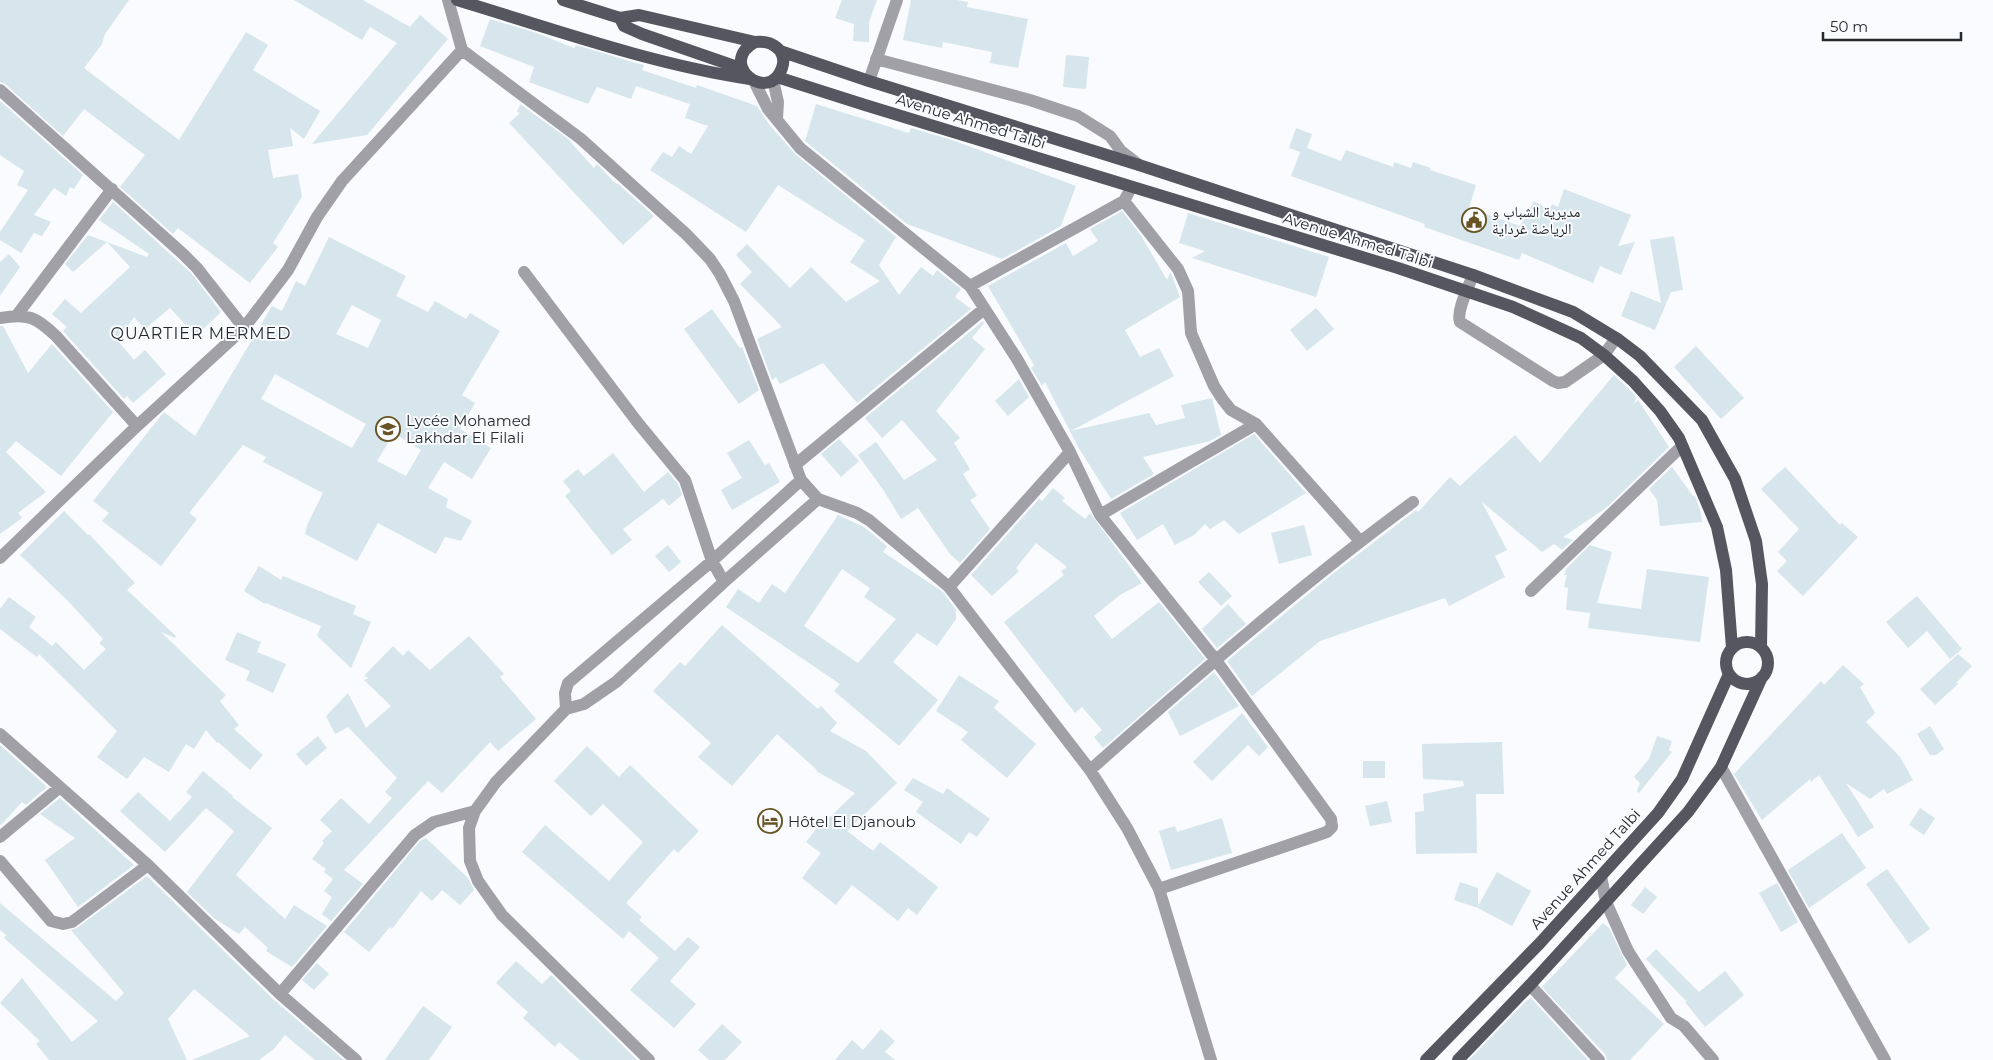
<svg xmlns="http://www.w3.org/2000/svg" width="1993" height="1060" viewBox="0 0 1993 1060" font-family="Montserrat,'Noto Naskh Arabic',sans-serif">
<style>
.building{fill:#d6e6ec;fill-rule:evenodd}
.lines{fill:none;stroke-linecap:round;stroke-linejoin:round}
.minor{stroke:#a0a0a6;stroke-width:12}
.major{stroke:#565660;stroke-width:12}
.labels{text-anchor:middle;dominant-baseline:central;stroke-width:4;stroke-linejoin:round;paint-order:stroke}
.street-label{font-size:15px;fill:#25282d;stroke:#f9fbfe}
.poi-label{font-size:15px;fill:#25282d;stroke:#f9fbfe;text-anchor:start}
.neighbourhood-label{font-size:16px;letter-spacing:1px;fill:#25282d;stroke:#f9fbfe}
</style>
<rect width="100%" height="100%" fill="#f9fbfe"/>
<path class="building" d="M0,0H129L105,34L102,44L84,68L179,140L246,32L268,45L253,70L320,111L304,139L290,128L293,146L268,150L273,178L298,174L302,197L273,243L278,247L250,283L178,228L173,234L120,187L145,155L84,109L63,136L5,84L0,82Z
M294,0H363L410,27L420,15L448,39L367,135L312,144L397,43L370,27L362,40Z
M842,0H877L869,22V42L853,41L854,24L835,18Z
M911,0H957L968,2L967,7L1028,19L1018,68L990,63L992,52L943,42L942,48L903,40Z
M490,19L534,32L574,48L576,45L636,63L644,65L642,70L696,88L697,85L757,106L768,123L795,154L896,237L879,265L899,295L921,267L933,276L937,270L961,289L955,297L971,309L857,403L823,363L780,384L776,377L772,380L757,339L782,327L740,284L752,272L736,255L747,244L790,288L811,267L846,302L880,281L850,262L865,240L778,185L746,232L650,170L663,152L672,157L679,146L691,154L708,126L685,118L690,104L636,86L631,99L597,87L588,104L529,82L534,67L480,46Z
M1066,55L1089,57L1086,89L1063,87Z
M0,101L83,175L74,189L70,187L66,196L54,188L34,215L51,222L42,236L34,233L21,253L0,240V232L28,190L17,185L24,171L0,155Z
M520,104L567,138L594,168L597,164L616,184L617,183L654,216L623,245L509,123L520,113L517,112Z
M816,104L909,133L911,128L952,140L1076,186L1061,226L1002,259L907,224L805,141Z
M1296,128L1312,134L1307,148L1341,161L1346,150L1393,167L1394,162L1411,168L1413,162L1431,168L1430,170L1476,185L1469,208L1520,226L1534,201L1549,210L1552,204L1558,207L1564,189L1631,215L1618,246L1635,242L1621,275L1600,266L1593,283L1522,253L1519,260L1424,227L1425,224L1291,176L1300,152L1289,148Z
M113,202L191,273L221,312L196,336L170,308L145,329L134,317L118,341L134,360L145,350L166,374L133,403L127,396L124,399L63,331L67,327L52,314L65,299L81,313L130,267L107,242L73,272L65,264L88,235L147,257L149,254L99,220Z
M1122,211L1142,237L1167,280L1170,272L1171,273L1180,297L1125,330L1140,357L1159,348L1174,376L1071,431L1149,413L1156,425L1185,418L1181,405L1212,398L1221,435L1210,441L1143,457L1154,474L1111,499L1078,447L1045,382L1042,386L1031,368L1034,365L988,286L1066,243L1073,256L1098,241L1090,229Z
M1188,213L1329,257L1316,297L1192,258L1205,251L1179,243Z
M1674,236L1683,290L1671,292L1655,330L1621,316L1631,291L1661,303L1650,240Z
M329,237L406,276L396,296L428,312L435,301L466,319L470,313L500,331L462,395L475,403L460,429L491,448L472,479L444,462L428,488L448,499L446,507L472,521L461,541L445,537L436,554L378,523L357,561L305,534L308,523L323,493L263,462L266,457L243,445L189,513L197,519L161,566L102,521L109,513L93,501L164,412L195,436L272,306L282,311L296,281L305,286ZM352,305L381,320L368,348L336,334ZM275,374L366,424L352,448L261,399ZM394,433L421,450L406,476L377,461Z
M9,254L20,267L0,296V262Z
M1316,308L1334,329L1307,351L1290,330Z
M712,309L740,348L742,347L759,390L739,404L684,329Z
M983,321L984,323L972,338L985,349L936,411L960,438L954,443L970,469L963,474L977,496L970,500L990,529L960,563L950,554L918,508L901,519L884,491L858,455L876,442L904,480L937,460L902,420L882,438L865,418Z
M0,326H3L28,373L52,344L113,412L61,476L16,441L6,452L46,492L18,513L22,518L0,534Z
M1696,346L1744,398L1721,419L1674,367Z
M1614,375L1634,394L1636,398L1634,404L1638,400L1669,447L1606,508L1563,537L1573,540L1562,550L1554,544L1542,552L1482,502L1507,550L1495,556L1505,577L1449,606L1445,598L1320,641L1252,696L1227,661L1335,572L1416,510L1418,512L1450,477L1460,486L1515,435L1540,463Z
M1019,379L1029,397L1008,416L995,401Z
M1254,434L1306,493L1239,534L1224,520L1210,529L1205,524L1194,535L1175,545L1163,524L1137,540L1120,513Z
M839,439L859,461L841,477L821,454Z
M749,440L765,465L769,463L780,482L732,510L721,490L742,478L727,453Z
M613,453L644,492L668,472L678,484L682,495L669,506L663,499L623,529L632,540L612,555L565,496L571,491L563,481L578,469L584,476Z
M1672,467L1693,496H1695L1700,509L1702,522L1660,526L1657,500L1649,489Z
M1785,467L1840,525L1842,523L1858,537L1803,596L1777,571L1787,561L1778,552L1799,529L1761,489Z
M1053,488L1065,498L1062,501L1085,519L1090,513L1142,583L1120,595L1094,616L1112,639L1159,602L1205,659L1103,748L1094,737L1102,730L1082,707L1075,713L1004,622L1064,575L1061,571L1067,567L1036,543L1016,568L1019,571L992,596L971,575L1039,499L1042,501Z
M64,511L88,535L89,534L135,583L127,590L176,636L175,638L161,632L226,695L220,701L239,725L234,729L263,755L250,770L218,742L217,743L206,730L194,749L186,744L169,772L144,757L127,779L97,757L117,731L39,654L37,657L0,629V609L9,597L36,617L29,627L52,646L56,642L84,670L106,649L99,643L103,639L68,601L20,555Z
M838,515L864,527L887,546L883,552L943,592L956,610V619L937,646L917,633L893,662L938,700L899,746L834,691L840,684L726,607L738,589L759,603L772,584L785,593ZM842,569L870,588L864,597L896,619L858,663L804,626Z
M1304,525L1312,555L1279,564L1271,533Z
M668,545L681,562L669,572L655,556Z
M1590,545L1612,552L1597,603L1641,609L1647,569L1709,577L1700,642L1588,628L1590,613L1566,610L1568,588L1564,587L1567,575H1564L1566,569Z
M259,566L281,580L283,576L356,606L353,614L371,622L351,668L317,636L321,626L266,603L265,604L244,591Z
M1209,572L1232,596L1221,606L1198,582Z
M1917,596L1962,649L1950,659L1927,631L1908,648L1886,622Z
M1228,604L1246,624L1217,648L1202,629Z
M722,625L818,709L821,706L837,723L830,731L866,751L897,783L847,831L873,851L880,842L938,887L917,915L908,908L898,921L852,885L836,905L802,878L821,853L806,842L827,815L830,817L855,793L816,771L817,770L777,734L732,786L698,757L711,743L653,691L680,662L685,666Z
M237,632L261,642L257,652L286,664L273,693L246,680L250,671L225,660Z
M469,636L504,674L500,677L536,719L498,751L490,742L442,793L428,781L344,870L363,884L331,921L322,914L332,897L324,891L333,879L324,872L326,869L312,859L324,843L322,841L332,831L320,820L341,798L369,824L392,798L385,792L397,778L348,727L335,734L326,716L348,693L366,728L391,706L364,680L369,678L364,676L393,646L403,656L408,650L430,670Z
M1958,654L1972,666L1957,682L1958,684L1935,705L1920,689Z
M1843,665L1864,684L1860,687L1875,713L1866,722L1900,757L1913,780L1887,794L1884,789L1870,799L1846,783L1874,827L1858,837L1819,775L1811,782L1810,779L1762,820L1734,774L1821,681L1824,685Z
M1214,672L1239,706L1180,736L1168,712Z
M959,675L999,701L994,708L1036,744L1007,778L961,740L968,732L936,711Z
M1242,713L1268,747L1259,756L1248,745L1212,781L1193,762Z
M1930,726L1944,749L1936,755H1930L1917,734Z
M318,736L327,748L306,766L296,754Z
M1657,736L1672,741L1669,750L1672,752L1639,793L1637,791L1640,783L1634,777L1649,759Z
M1502,742L1504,794H1476L1477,853L1416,854L1415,812L1424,811L1423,794L1464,786L1463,781L1423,779L1422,744Z
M0,745L47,787L26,805L22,802L0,826Z
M587,746L619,777L630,765L699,831L678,853L674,849L626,903L642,917L639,920L675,951L688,937L700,947L670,981L696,1004L674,1028L630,990L659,958L629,931L623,939L522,852L545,825L609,881L643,842L603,804L591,816L554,781Z
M1363,761H1385V778H1363Z
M203,771L233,796L232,797L272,828L236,875L285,919L294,905L327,926L292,967L266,951L268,948L245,927L239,934L215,919L187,892L234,831L206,808L165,852L120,811L138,792L170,821L192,797L186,792Z
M913,778L943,794L947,788L990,819L977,837L969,832L961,844L916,812L923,802L904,790Z
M60,798L134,865L78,907L45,860L75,838L40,814Z
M1387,801L1392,822L1370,826L1365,806Z
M1920,808L1935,818L1924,835L1909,825Z
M1222,818L1232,853L1171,870L1159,831L1175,826L1177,832Z
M1842,833L1866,868L1809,908L1788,870Z
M426,838L468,878L474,890L460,905L442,890L432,901L421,891L392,929L390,927L369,952L344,932L420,841Z
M1887,869L1930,929L1909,944L1866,884Z
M1497,872L1531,891L1512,926L1478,908L1454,900L1460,882L1478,888V906Z
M147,876L274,1000L344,1060H315L285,1035L274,1049L259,1060H192L250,1036L194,989L168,1019L187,1060H49L36,1044L40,1041L0,1003L22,978L72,1042L98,1021L4,938L6,935L0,930V903L116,1001L124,993L71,930L77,928Z
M1777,883L1798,922L1781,932L1759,893Z
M1645,887L1657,897L1643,914L1631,905Z
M1603,923L1609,928L1627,965L1615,978L1664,1024L1630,1060H1607L1605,1054L1542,987Z
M1656,949L1699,992L1725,971L1744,995L1705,1027L1685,1002H1687L1646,959Z
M516,961L542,984L551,975L637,1060H580L559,1042L555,1047L523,1018L528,1012L496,983Z
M317,963L329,974L314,990L302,980Z
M1531,998L1588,1060H1469L1528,999L1529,1000Z
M423,1006L452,1027L429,1060H385Z
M722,1024L742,1042L725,1060H709L698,1050Z
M881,1029L895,1041L885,1052L895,1060H835L852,1040L863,1050Z"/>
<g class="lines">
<path class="minor" d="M448,0L462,50L581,139L686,234L710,259L720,274L734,301L801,480L818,499L857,513L869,520L949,587L1090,770L1127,828L1159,889L1211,1060
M876,59L1030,100L1078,116L1110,136L1121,151L1139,165
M773,80L778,102L777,118
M754,81L768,109L800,148L970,286L1017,359L1070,452L1100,515L1215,659L1331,819L1332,827L1327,832L1159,889
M869,81L897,0
M0,90L183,254L197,268L244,328
M1124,201L1178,269L1188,291L1191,333L1214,386L1223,400L1231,410L1256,424L1360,541
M524,272L638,423L685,480L712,561L724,582
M1473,275C1469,286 1456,311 1460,322L1553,381L1558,383L1565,382L1604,355L1616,338
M970,286L1124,201L1131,188
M17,315L112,189
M0,318C28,313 36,317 56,336L137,426
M795,465L984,309
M1100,515L1256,424
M0,558L137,426L244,328L288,270L317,217L342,181L462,50
M949,587L1070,452
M1531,591L1682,446
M566,709L565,693L568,683L712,561L801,480
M0,734L148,865L280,994L356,1060
M1721,767L1885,1060
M1090,770C1195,677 1300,585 1413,502
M0,837L59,788
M0,861L51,921L63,924L72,922L148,865
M1601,876L1606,902L1628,951L1671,1018L1684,1026L1713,1060
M1530,985L1599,1060
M280,994L415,835L434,822L475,811
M649,1060L502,915L478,881L470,861L469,828L475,811L496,782L566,709L584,704L616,682L724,582L818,499"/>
<path class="major" d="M457,0C553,29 651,64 750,79
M563,0L620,18L639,15L755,42C771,40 788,50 782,68C769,105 716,64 755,42
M620,18L624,26L642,34L743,69
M780,51L869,81L1139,165L1473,275L1573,312L1619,340L1640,356L1702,420L1735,479L1756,541L1762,584L1761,647
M777,77L865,105L1398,268L1513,307L1581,338L1604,355L1633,381L1660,411L1679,438L1717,527L1726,570L1732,648
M1726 663a21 21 0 1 1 42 0a21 21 0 1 1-42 0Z
M1426,1060L1540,943L1658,813L1682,779L1729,674
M1458,1060L1530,985L1688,812L1721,767L1762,677"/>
</g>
<defs>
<symbol id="civic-ring" viewBox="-11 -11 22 22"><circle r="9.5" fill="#f9fbfe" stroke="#675422" stroke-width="1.5"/><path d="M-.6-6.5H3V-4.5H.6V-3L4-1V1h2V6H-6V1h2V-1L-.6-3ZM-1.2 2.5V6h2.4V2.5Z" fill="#675422"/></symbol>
<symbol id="school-ring" viewBox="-11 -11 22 22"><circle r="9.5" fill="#f9fbfe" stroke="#675422" stroke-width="1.5"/><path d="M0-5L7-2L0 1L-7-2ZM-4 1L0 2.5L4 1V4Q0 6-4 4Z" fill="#675422"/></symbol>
<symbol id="hotel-ring" viewBox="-11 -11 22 22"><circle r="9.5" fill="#f9fbfe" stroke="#675422" stroke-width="1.5"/><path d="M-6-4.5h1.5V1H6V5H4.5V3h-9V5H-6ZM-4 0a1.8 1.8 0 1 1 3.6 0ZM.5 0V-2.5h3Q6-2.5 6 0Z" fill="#675422"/></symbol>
</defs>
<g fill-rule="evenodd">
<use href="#civic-ring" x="1460" y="206" width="28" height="28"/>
<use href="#school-ring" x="374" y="415" width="28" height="28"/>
<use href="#hotel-ring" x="756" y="807" width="28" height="28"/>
</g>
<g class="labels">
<g class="street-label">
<text transform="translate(971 121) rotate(17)">Avenue Ahmed Talbi</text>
<text transform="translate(1358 240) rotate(17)">Avenue Ahmed Talbi</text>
<text transform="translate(1585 869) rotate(-48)">Avenue Ahmed Talbi</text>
</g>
<g class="poi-label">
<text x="1492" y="211">مديرية الشباب و<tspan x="1492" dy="17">الرياضة غرداية</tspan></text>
<text x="406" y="420">Lycée Mohamed<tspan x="406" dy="17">Lakhdar El Filali</tspan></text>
<text x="788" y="821">Hôtel El Djanoub</text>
</g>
<g class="neighbourhood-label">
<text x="201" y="333">QUARTIER MERMED</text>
</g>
</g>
<path d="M1823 32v8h138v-8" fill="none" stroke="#25282d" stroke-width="2.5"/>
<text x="1830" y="32" font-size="15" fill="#25282d" stroke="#f9fbfe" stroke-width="4" paint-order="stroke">50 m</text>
</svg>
